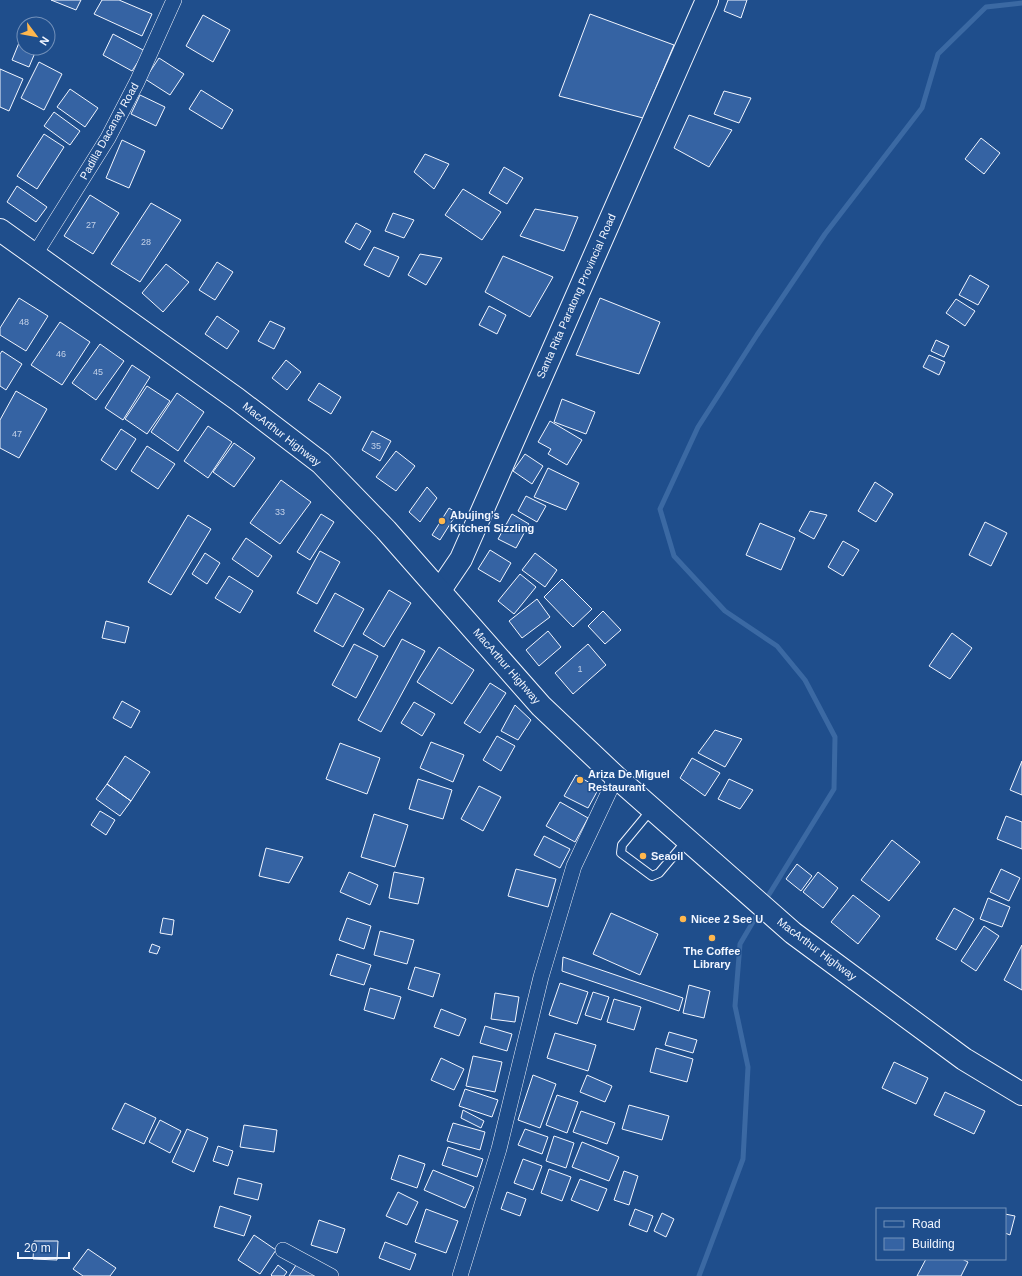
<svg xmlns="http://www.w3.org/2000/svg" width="1022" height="1276" viewBox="0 0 1022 1276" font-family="Arial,sans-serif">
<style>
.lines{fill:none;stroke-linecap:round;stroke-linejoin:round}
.stream{stroke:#3b69a3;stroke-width:5}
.building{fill:#3563a3;stroke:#f2f6ff}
.lane-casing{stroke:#f2f6ff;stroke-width:10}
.street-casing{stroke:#f2f6ff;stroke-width:16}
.secondary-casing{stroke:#f2f6ff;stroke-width:24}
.highway-casing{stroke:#f2f6ff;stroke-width:24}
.lane{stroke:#1f4e8c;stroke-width:8}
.street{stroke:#1f4e8c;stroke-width:15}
.secondary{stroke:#1f4e8c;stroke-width:22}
.highway{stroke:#1f4e8c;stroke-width:22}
.poi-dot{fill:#ffb74d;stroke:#1f4e8c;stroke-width:1.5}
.labels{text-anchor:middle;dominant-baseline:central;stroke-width:3;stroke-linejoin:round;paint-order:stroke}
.number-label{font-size:9px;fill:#c3d1e8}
.street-label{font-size:11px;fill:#f2f6ff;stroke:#1f4e8c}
.poi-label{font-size:11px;font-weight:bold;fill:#f2f6ff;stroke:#1f4e8c;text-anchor:start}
</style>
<rect width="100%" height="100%" fill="#1f4e8c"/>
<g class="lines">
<path class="stream" d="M765,901L834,789L835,737L805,680L777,646L725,611L674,556L660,509L698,427L757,335L825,234L922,108L938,54L986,7L1022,3
M699,1276L743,1159L748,1067L735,1006L740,944L760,910"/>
</g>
<path class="building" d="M51,0H81L76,10Z
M102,0H119L152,14L142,36L94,14Z
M728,0H747L741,18L724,11Z
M590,14L674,45L643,118L559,96Z
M203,15L230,30L213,62L186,46Z
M23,33L24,48H37L29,67L12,60Z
M113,34L145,51L132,71L103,55Z
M159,58L184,74L170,95L145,79Z
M39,62L62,74L44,110L21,98Z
M0,69L23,79L9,111L0,107Z
M70,89L98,108L85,127L57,107Z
M201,90L233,110L222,129L189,109Z
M724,91L751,98L739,123L714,114Z
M140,95L165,107L156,126L131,114Z
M54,112L80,131L70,145L44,126Z
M689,115L732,130L709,167L674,148Z
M44,134L64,147L37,189L17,176Z
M981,138L1000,153L984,174L965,159Z
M122,140L145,151L129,188L106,178Z
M425,154L449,164L434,189L414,172Z
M504,167L523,178L507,204L489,193Z
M17,186L47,207L36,222L7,202Z
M463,189L501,212L482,240L445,215Z
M90,195L119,213L93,254L64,236Z
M151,203L181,220L140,282L111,264Z
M535,209L578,217L564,251L520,236Z
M393,213L414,220L404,238L385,231Z
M356,223L371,231L360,250L345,242Z
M374,247L399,257L389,277L364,265Z
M420,254L442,258L426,285L408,275Z
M503,256L553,277L530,317L485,292Z
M217,262L233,272L215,300L199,290Z
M166,264L189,282L163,312L142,293Z
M970,275L989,286L978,305L959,295Z
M19,298L48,316L26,351L0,335V328Z
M600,298L660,322L639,374L576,355Z
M956,299L975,311L965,326L946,313Z
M489,306L506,315L497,334L479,325Z
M217,316L239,331L227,349L205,334Z
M270,321L285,328L274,349L258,341Z
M60,322L90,342L62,385L31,365Z
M936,340L949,346L944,357L931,351Z
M100,344L124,361L96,400L72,383Z
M2,351L22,364L6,390L0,386V354Z
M929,355L945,362L939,375L923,367Z
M286,360L301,372L287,390L272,378Z
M132,365L150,377L123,420L105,408Z
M319,383L341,397L331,414L308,400Z
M147,386L170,401L147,434L125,419Z
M16,391L47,409L19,458L0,448V420Z
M177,393L204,412L178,451L151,432Z
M562,399L595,412L586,434L554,422Z
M550,421L582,440L567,465L548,454L551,449L538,442Z
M208,426L232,442L208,478L184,461Z
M121,429L136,439L116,470L101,460Z
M372,431L391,441L380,461L362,450Z
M234,443L255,458L234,487L213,472Z
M147,446L175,464L158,489L131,471Z
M396,451L415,466L396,491L376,477Z
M525,454L543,466L532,484L513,471Z
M548,468L579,483L566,510L534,497Z
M281,480L311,502L280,544L250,523Z
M875,482L893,494L876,522L858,511Z
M427,487L437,498L420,522L409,512Z
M526,496L546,506L537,522L518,511Z
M449,508L457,513L440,540L432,535Z
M810,511L827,515L814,539L799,531Z
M321,514L334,522L310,560L297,552Z
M512,514L529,524L516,548L498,539Z
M188,515L211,529L171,595L148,582Z
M985,522L1007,533L991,566L969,555Z
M760,523L795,538L781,570L746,555Z
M246,538L272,556L258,577L232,559Z
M843,541L859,550L843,576L828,567Z
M490,550L511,563L500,582L478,569Z
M320,551L340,562L317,604L297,593Z
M205,553L220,563L207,584L192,574Z
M535,553L557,570L545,587L522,570Z
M520,574L536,587L514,614L498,601Z
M229,576L253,591L240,613L215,598Z
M562,579L592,609L573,627L544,597Z
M389,590L411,603L384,647L363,634Z
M335,593L364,609L343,647L314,631Z
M537,599L550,617L522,638L509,621Z
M603,611L621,630L605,644L588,626Z
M106,621L129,627L125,643L102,638Z
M548,631L561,647L539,666L526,650Z
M952,633L972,648L950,679L929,666Z
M402,639L425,651L381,732L358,720Z
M354,644L378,656L356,698L332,685Z
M588,644L606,665L573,694L555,673Z
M439,647L474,670L452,704L417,682Z
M490,683L506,693L480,733L464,723Z
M122,701L140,711L131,728L113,718Z
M414,702L435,714L422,736L401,723Z
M515,705L531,720L518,740L501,731Z
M715,730L742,739L725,767L698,753Z
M497,736L515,746L501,771L483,760Z
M431,742L464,755L453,782L420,768Z
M340,743L380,758L367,794L326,779Z
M125,756L150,772L131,801L107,784Z
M692,758L720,773L705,796L680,778Z
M1022,761V795L1010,790Z
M576,775L599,788L588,808L564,796Z
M418,779L452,790L443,819L409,809Z
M729,779L753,790L740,809L718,799Z
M107,784L131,801L120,816L96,799Z
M479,786L501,797L483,831L461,819Z
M560,802L588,818L575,842L546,826Z
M100,811L115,820L106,835L91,825Z
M374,814L408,825L395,867L361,857Z
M1006,816L1022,822V849L997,839Z
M544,836L570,849L560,868L534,855Z
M892,840L920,862L889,901L861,880Z
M266,848L303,857L289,883L259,876Z
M797,864L812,876L801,891L786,879Z
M516,869L556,879L548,907L508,896Z
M1001,869L1020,878L1009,901L990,892Z
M349,872L378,885L370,905L340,892Z
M394,872L424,878L418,904L389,898Z
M818,872L838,888L823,908L803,892Z
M853,895L880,916L858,944L831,922Z
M988,898L1010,907L1002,927L980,919Z
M954,908L974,919L956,950L936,939Z
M611,913L658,934L640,975L593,954Z
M163,918L174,920L172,935L160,933Z
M347,918L371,926L364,949L339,940Z
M984,926L999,936L976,971L961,961Z
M380,931L414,940L407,964L374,955Z
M152,944L160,947L157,954L149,952Z
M1022,945V990L1004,980Z
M337,954L371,965L364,985L330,975Z
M563,957L683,998L679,1011L562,971Z
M415,967L440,974L433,997L408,989Z
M560,983L588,992L577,1024L549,1015Z
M689,985L710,991L704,1018L683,1013Z
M370,988L401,997L394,1019L364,1010Z
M593,992L609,997L601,1020L585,1015Z
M495,993L519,997L515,1022L491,1019Z
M614,999L641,1007L634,1030L607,1022Z
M441,1009L466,1019L459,1036L434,1027Z
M485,1026L512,1034L507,1051L480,1043Z
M669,1032L697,1040L693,1053L665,1045Z
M555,1033L596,1045L588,1071L547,1058Z
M656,1048L693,1059L687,1082L650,1072Z
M473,1056L502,1062L495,1092L466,1086Z
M441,1058L464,1069L454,1090L431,1080Z
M894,1062L928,1078L916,1104L882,1088Z
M533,1075L556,1084L540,1128L518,1120Z
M587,1075L612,1086L605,1102L580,1092Z
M465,1089L498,1100L492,1117L459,1106Z
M945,1092L985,1111L974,1134L934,1115Z
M557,1095L578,1102L567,1133L546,1125Z
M125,1103L156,1118L144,1144L112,1129Z
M629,1105L669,1116L662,1140L622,1129Z
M463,1110L484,1121L481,1128L461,1118Z
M581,1111L615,1123L607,1144L573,1132Z
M160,1120L181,1131L170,1153L149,1142Z
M453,1123L485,1132L480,1150L447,1141Z
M244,1125L277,1130L274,1152L240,1147Z
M187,1129L208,1138L194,1172L172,1162Z
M525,1129L548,1137L542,1154L518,1145Z
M554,1136L574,1143L566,1168L546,1161Z
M582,1142L619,1157L609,1181L572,1167Z
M218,1146L233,1151L228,1166L213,1161Z
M448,1147L483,1159L477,1177L442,1165Z
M399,1155L425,1164L417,1188L391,1179Z
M523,1159L542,1166L533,1190L514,1183Z
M549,1169L571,1177L562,1201L541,1193Z
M433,1170L474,1187L465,1208L424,1190Z
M624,1171L638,1176L629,1205L614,1200Z
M238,1178L262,1184L258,1200L234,1194Z
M580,1179L607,1189L598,1211L571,1200Z
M398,1192L418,1202L407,1225L386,1216Z
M507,1192L526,1199L520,1216L501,1209Z
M220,1206L251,1216L244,1236L214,1227Z
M426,1209L458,1221L446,1253L415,1242Z
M635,1209L653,1216L647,1232L629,1225Z
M662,1213L674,1219L666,1237L654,1231Z
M1005,1214L1015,1216L1010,1235L1005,1233Z
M319,1220L345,1229L337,1253L311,1245Z
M254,1235L276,1250L260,1274L238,1260Z
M34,1241H58L57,1260L33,1259Z
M385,1242L416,1254L410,1270L379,1258Z
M88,1249L116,1268L110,1276H83L73,1269Z
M926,1259H962L968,1262L961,1276H917Z
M298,1262L316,1273L314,1276H289Z
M278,1265L287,1272L284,1276H272L271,1275Z"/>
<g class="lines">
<defs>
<path id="lane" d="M651,810L622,845L621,853L652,876L659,873L687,840"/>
<path id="street" d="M34,256L108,138L137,82L174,0
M283,1250L331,1276
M460,1276L499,1149L541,977L574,866L616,777"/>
<path id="secondary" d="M440,590L461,559L707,0"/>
<path id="highway" d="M0,230L237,399L321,463L386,530L541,706L616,777L793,933L964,1059L1022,1094"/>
</defs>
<use href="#lane" class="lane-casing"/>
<use href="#street" class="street-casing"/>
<use href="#secondary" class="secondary-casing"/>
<use href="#highway" class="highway-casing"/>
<use href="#lane" class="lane"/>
<use href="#street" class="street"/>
<use href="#secondary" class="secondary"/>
<use href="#highway" class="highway"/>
</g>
<g class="poi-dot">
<circle cx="442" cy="521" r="4"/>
<circle cx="580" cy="780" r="4"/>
<circle cx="643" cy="856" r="4"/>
<circle cx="683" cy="919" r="4"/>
<circle cx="712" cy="938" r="4"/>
</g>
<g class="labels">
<g class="number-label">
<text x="91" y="225">27</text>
<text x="146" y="242">28</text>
<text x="24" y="322">48</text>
<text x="61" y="354">46</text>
<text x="98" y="372">45</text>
<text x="17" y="434">47</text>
<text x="376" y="446">35</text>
<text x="280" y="512">33</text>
<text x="580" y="669">1</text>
</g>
<g class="street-label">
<text transform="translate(109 131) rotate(-61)">Padilla Dacanay Road</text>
<text transform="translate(576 296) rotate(-66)">Santa Rita Paratong Provincial Road</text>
<text transform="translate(282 434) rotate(38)">MacArthur Highway</text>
<text transform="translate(507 666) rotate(49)">MacArthur Highway</text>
<text transform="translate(817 949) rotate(37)">MacArthur Highway</text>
</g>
<g class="poi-label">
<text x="450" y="515">Abujing's<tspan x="450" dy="13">Kitchen Sizzling</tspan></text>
<text x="588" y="774">Ariza De Miguel<tspan x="588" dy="13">Restaurant</tspan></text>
<text x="651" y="856">Seaoil</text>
<text x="691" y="919">Nicee 2 See U</text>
<text x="712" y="951" text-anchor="middle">The Coffee<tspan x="712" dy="13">Library</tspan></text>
</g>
</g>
<rect x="876" y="1208" width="130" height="52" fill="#1f4e8c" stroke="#7391ba"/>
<rect x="884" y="1221" width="20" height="6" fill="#1f4e8c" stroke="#7391ba"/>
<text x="912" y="1228" font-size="12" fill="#f2f6ff">Road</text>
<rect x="884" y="1238" width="20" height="12" fill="#3563a3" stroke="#7391ba"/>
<text x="912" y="1248" font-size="12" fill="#f2f6ff">Building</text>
<g transform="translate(36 36) rotate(122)"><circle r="19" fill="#1f4e8c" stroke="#7391ba"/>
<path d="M0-3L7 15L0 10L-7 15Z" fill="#ffb74d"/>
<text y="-6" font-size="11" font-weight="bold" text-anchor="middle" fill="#f2f6ff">N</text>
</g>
<path d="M18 1252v6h51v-6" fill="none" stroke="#f2f6ff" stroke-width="2"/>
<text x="24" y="1252" font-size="12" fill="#f2f6ff" stroke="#1f4e8c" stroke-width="3" paint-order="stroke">20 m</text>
</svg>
